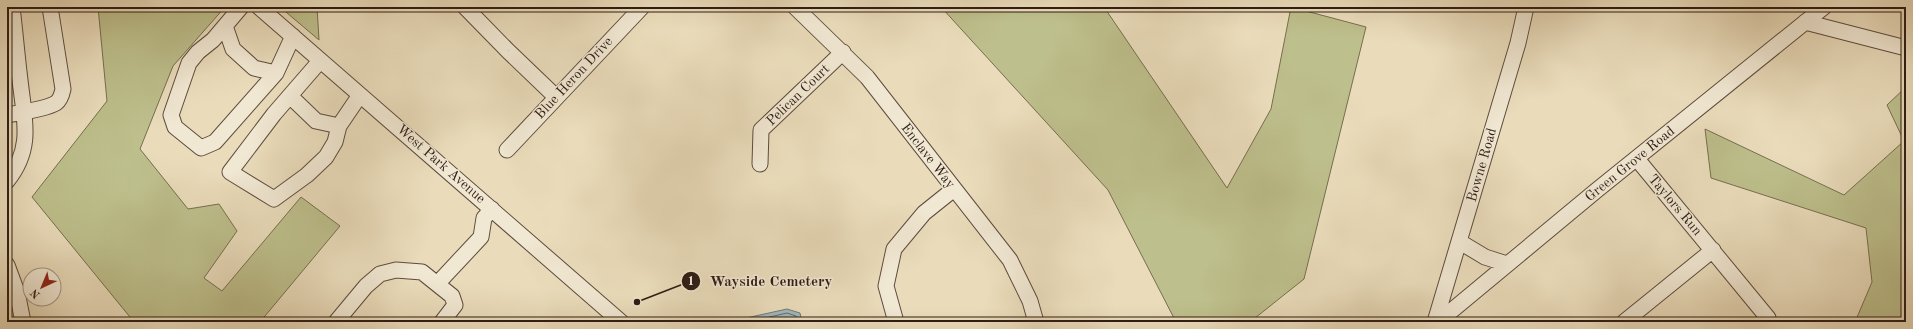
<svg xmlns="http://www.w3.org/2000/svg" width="1913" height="329" viewBox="0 0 1913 329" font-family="'Old Standard TT',serif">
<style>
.green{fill:#bdbf8c;stroke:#766e50}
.water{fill:#9eb8bc;stroke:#717a79}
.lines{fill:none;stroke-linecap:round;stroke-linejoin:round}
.shore{stroke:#666a68;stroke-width:1}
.minor-casing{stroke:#5d4c3e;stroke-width:17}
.minor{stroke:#f1e8d3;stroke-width:15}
.labels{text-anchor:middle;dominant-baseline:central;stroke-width:3;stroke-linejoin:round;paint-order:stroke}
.street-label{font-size:14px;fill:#2e1c14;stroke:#f1e8d3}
.leader{fill:none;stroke:#2e1c14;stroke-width:1.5}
.callout-dot{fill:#2e1c14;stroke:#f1e8d3;stroke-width:1.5}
.mark-label{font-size:12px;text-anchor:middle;font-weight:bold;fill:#fff}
.callout-label{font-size:15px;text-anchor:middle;font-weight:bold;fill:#2e1c14;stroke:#f1e8d3;stroke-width:3;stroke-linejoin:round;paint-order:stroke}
</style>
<rect width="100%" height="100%" fill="#eadcbb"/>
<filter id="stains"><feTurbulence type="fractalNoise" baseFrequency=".005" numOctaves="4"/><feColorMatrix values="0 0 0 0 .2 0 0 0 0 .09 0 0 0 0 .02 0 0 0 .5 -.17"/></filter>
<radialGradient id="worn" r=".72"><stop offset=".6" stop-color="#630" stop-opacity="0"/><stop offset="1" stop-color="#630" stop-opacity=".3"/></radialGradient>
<path class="green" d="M98,7H225L173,66L140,149L188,209L219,204L237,231L204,278L222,291L301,197L340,226L260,322H134L32,197L107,101Z
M280,7H317L319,40Z
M941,7H1104L1227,188L1271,109L1291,7L1366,27L1304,279L1250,322H1176L1108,190Z
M1906,87V322H1855L1872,282L1866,228L1711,178L1705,129L1844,195L1904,141L1887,105Z"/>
<path class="water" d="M787,309L800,313L802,322H744L746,318Z"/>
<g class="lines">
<path class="shore" d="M748,322L787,313L796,316L798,322"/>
<defs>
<path id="minor" d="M241,7L213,40L198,52L189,63L171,115L175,127L201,148L215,142L276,73L293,36
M259,7L621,322
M465,7L508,51L556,97
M795,7L867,77L1010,260L1030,301L1036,322
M1805,22L1906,48
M225,26L233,49L254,68L276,73
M320,61L274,114L230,172L274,199L307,175L326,157L335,142L339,126L360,95
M290,96L316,121L339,126
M7,115C19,113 46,109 56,103C60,100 62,94 63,89L50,7
M507,150L642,7
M1637,159L1768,318L1769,322
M760,164L761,130L843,52
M7,181C34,148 24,118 20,80C17,56 15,31 12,7
M1460,242L1485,257L1507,264
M7,265L17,292L23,322
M438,283L481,237L484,218L492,209
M336,322L366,286L380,274L396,270L422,272L452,296L455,305L442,322
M896,322L886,286L894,249L924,213L954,189
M1435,322L1518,43L1526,7
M1438,322L1597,190L1824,7
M1624,322L1713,250"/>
</defs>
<use href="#minor" class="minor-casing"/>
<use href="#minor" class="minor"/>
</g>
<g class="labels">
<g class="street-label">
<text transform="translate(574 78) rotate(-47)">Blue Heron Drive</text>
<text transform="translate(798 95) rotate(-44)">Pelican Court</text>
<text transform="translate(928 156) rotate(52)">Enclave Way</text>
<text transform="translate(441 164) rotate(41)">West Park Avenue</text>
<text transform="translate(1630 164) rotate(-39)">Green Grove Road</text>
<text transform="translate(1482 165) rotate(-74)">Bowne Road</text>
<text transform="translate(1675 205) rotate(50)">Taylors Run</text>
</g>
</g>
<path class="leader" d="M637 302L691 281"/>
<g class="callout-dot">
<circle cx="637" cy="302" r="4"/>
<circle cx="691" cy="281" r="10"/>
</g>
<g class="mark-label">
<text x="691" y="285">1</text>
</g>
<g class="callout-label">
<text x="771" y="286">Wayside Cemetery</text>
</g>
<rect width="1913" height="329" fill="none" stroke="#eadcbb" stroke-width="24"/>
<rect x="8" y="8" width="1897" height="313" fill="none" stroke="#2e1c14" stroke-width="2"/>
<rect x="12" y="12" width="1889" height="305" fill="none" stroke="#2e1c14"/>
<g transform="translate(42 287) rotate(224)"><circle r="19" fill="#f1e8d3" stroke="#a39687"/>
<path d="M0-3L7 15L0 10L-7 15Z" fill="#8f2418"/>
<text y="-6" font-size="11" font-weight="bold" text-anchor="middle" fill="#2e1c14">N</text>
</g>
<rect width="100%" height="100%" filter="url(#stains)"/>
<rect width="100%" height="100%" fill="url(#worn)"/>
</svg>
